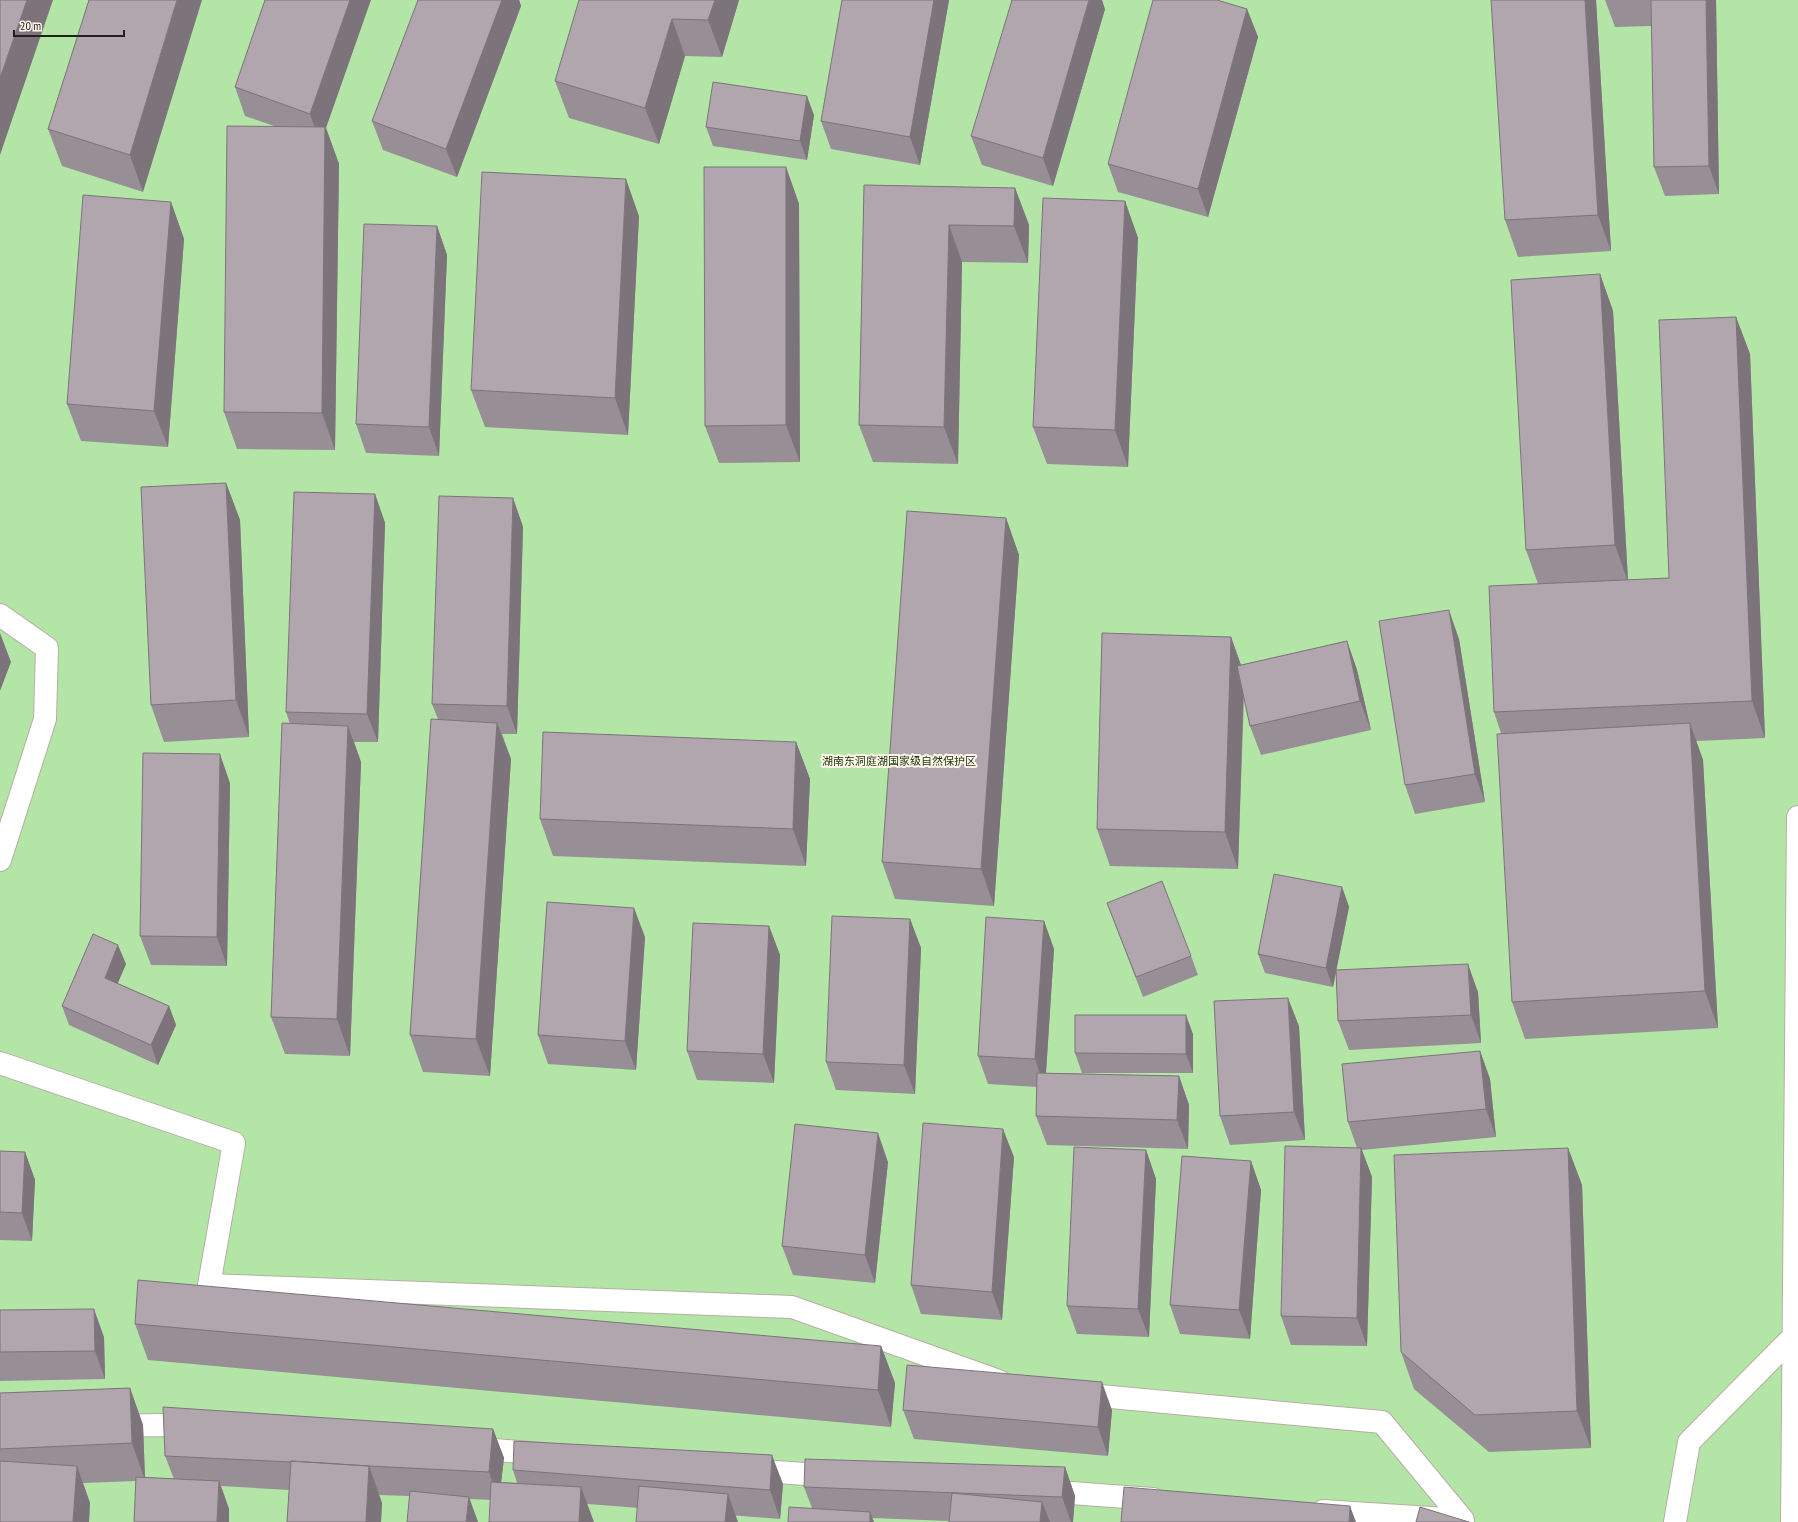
<svg xmlns="http://www.w3.org/2000/svg" width="1798" height="1522" viewBox="0 0 1798 1522" font-family="'PT Sans Narrow','Noto Sans SC',sans-serif">
<style>
.green{fill:#b3e6a6}
.lines{fill:none;stroke-linecap:round;stroke-linejoin:round}
.minor-casing{stroke:#b7aea3;stroke-width:24}
.major-casing{stroke:#b7aea3;stroke-width:24}
.minor{stroke:#fff;stroke-width:22}
.major{stroke:#fff;stroke-width:22}
.wall{fill:#988e96}
.shaded-wall{fill:#7c747a}
.building{fill:#b1a5ae;stroke:#7c747a}
.labels{text-anchor:middle;dominant-baseline:central;stroke-width:4;stroke-linejoin:round;paint-order:stroke}
.park-label{font-size:11px;fill:#153909;stroke:#fff4e9}
</style>
<rect width="100%" height="100%" fill="#f1e7dc"/>
<path class="green" d="M0,0H1798V1522H0Z"/>
<g class="lines">
<defs>
<path id="minor" d="M0,615L47,648L45,719L0,860
M0,1063L234,1143L209,1285L792,1307L999,1381
M1078,1394L1382,1422L1463,1520
M112,1426L159,1425L194,1427
M471,1448L543,1454
M749,1470L834,1476
M1044,1491L1153,1499
M1323,1511L1446,1519"/>
<path id="major" d="M1675,1522L1689,1442L1793,1337
M1792,1522L1798,817"/>
</defs>
<use href="#minor" class="minor-casing"/>
<use href="#major" class="major-casing"/>
<use href="#minor" class="minor"/>
<use href="#major" class="major"/>
</g>
<path class="wall" d="M89,0L143,192L62,166L48,129Z
M265,0L326,128L339,164L335,450L237,449L224,412L274,126L245,116L235,87Z
M418,0H519L521,6L457,177L383,150L372,121Z
M579,0H739L722,57L685,56L659,144L569,118L555,81Z
M949,0L920,165L831,149L821,121Z
M1596,0L1611,251L1518,257L1505,220Z
M1605,0H1716L1719,194L1665,196L1654,167L1652,26L1615,27Z
M1105,9L1053,186L982,165L971,136Z
M1247,9L1258,37L1208,217L1118,192L1108,164Z
M814,115L807,160L713,146L706,127Z
M786,167L799,204L800,462L719,463L705,426Z
M864,185L1015,188L1029,225L1028,263L962,262L958,464L873,462L859,425Z
M1125,201L1138,238L1128,467L1047,464L1033,427Z
M171,202L184,239L168,447L81,441L67,404Z
M639,216L628,435L485,427L471,390Z
M437,226L447,255L439,456L366,453L356,424Z
M1600,274L1613,311L1628,580L1669,578L1736,317L1750,354L1765,738L1696,741L1703,760L1718,1028L1525,1039L1512,1002L1501,733L1494,712L1538,584L1526,550Z
M226,483L240,520L249,737L164,742L151,705Z
M375,494L385,523L378,742H354L361,762L350,1056L285,1054L271,1017L290,724L286,712Z
M513,498L523,527L517,734H502L511,759L490,1076L423,1072L410,1035L438,719L432,704Z
M1006,518L1019,555L994,906L895,899L882,862Z
M1231,637L1241,665L1347,641L1357,670L1371,730L1261,755L1250,726L1244,697L1238,869L1110,866L1097,829Z
M1459,639L1485,802L1415,814L1405,785Z
M796,742L810,779L806,866L553,856L540,819Z
M230,783L227,966L151,965L140,936Z
M1342,887L1349,907L1336,970L1478,992L1481,1043L1349,1050L1338,1021L1336,972L1333,987L1265,973L1258,954Z
M1107,903L1191,956L1198,975L1143,997Z
M910,919L921,948L915,1094L836,1090L826,1062Z
M1044,921L1054,949L1046,1073L1179,1076L1189,1105L1188,1149L1047,1145L1036,1116L1037,1087L988,1084L978,1056Z
M769,926L780,955L774,1083L697,1080L687,1051Z
M645,937L636,1070L548,1064L538,1035Z
M126,964L117,983L169,1006L176,1025L158,1065L69,1025L62,1006Z
M1299,1026L1305,1140L1230,1145L1220,1116Z
M1193,1034V1073H1082L1075,1053Z
M1480,1051L1490,1079L1496,1137L1362,1150L1372,1177L1367,1346L1291,1345L1281,1316L1357,1148L1348,1122Z
M1568,1148L1582,1185L1591,1448L1489,1452L1414,1389L1401,1352Z
M1146,1150L1156,1179L1149,1337L1077,1334L1067,1306Z
M0,1151L25,1152L35,1180L32,1241L0,1240Z
M1014,1157L1002,1320L921,1314L911,1285Z
M1251,1161L1261,1190L1250,1339L1180,1334L1170,1305Z
M888,1162L875,1283L793,1275L782,1246Z
M0,1310L104,1337L105,1379L0,1381Z
M135,1324L881,1346L895,1383L891,1427L148,1360Z
M130,1388L143,1425L145,1477L174,1479L165,1456L493,1429L504,1458L501,1482L517,1483L513,1470L783,1484L780,1519L588,1504L469,1499L478,1522L409,1496L379,1495L382,1503L381,1522H287L289,1490L221,1486L229,1509V1522H134L136,1481L83,1483L90,1503L89,1522H0V1393Z
M903,1410H1112L1108,1456L914,1439Z
M1065,1467L1075,1496L1073,1522H949V1521L872,1518L874,1522H788L812,1508L804,1487Z"/>
<path class="shaded-wall" d="M27,0H53L0,155V78Z
M177,0H202L143,192L130,155Z
M350,0H371L326,128L339,164L335,450L322,413L320,143L310,114Z
M502,0H519L521,6L457,177L446,149Z
M715,0H739L722,57L708,20Z
M934,0H949L920,165L910,137Z
M1089,0H1102L1105,9L1053,186L1043,158Z
M1585,0H1596L1611,251L1598,215Z
M1706,0H1716L1719,194L1709,166Z
M1247,9L1258,37L1208,217L1198,189Z
M672,19L685,56L659,144L645,108Z
M807,96L814,115L807,160L800,141Z
M786,167L799,204L800,462L786,425Z
M626,179L639,216L628,435L615,398Z
M1015,188L1029,225L1028,263L1014,226Z
M1125,201L1138,238L1128,467L1115,430Z
M171,202L184,239L168,447L154,411Z
M949,225L962,262L958,464L944,427Z
M437,226L447,255L439,456L429,427Z
M1600,274L1613,311L1628,582L1615,545Z
M1736,317L1750,354L1765,738L1752,701Z
M226,483L240,520L249,737L236,700Z
M375,494L385,523L378,742L367,714Z
M513,498L523,527L517,734L507,706Z
M1006,518L1019,555L994,906L981,869Z
M1449,610L1459,639L1485,802L1475,774Z
M0,633L11,662L0,691Z
M1231,637L1244,674L1238,869L1225,832Z
M1347,641L1357,670L1371,730L1360,701Z
M497,723L511,759L490,1076L476,1039Z
M1690,723L1703,760L1718,1028L1705,991Z
M348,726L361,762L350,1056L337,1019Z
M796,742L810,779L806,866L793,829Z
M220,754L230,783L227,966L217,937Z
M1342,887L1349,907L1333,987L1326,968Z
M634,908L645,937L636,1070L625,1041Z
M910,919L921,948L915,1094L904,1065Z
M1044,921L1054,949L1045,1088L1035,1059Z
M769,926L780,955L774,1083L763,1054Z
M118,945L126,964L112,997L105,978Z
M1468,964L1478,992L1481,1043L1471,1015Z
M1288,998L1299,1026L1305,1140L1294,1112Z
M169,1006L176,1025L158,1065L151,1045Z
M1186,1015L1193,1034V1073L1186,1054Z
M1480,1051L1490,1079L1496,1137L1486,1109Z
M1179,1076L1189,1105L1188,1149L1177,1120Z
M1003,1129L1014,1157L1002,1320L992,1292Z
M878,1133L888,1162L875,1283L865,1255Z
M1361,1148L1372,1177L1367,1346L1357,1318Z
M1568,1148L1582,1185L1591,1448L1577,1411Z
M1146,1150L1156,1179L1149,1337L1138,1309Z
M25,1152L35,1180L32,1241L22,1213Z
M1251,1161L1261,1190L1250,1339L1239,1310Z
M94,1309L104,1337L105,1379L95,1351Z
M881,1346L895,1383L891,1427L878,1390Z
M1102,1382L1112,1410L1108,1456L1098,1427Z
M130,1388L143,1425L145,1480L132,1443Z
M493,1429L504,1458L499,1501L489,1472Z
M772,1455L783,1484L780,1519L770,1490Z
M77,1466L90,1503L89,1522H73Z
M369,1466L382,1503L381,1522H366Z
M1065,1467L1075,1496L1073,1522H1071L1062,1497Z
M219,1481L229,1509V1522H217Z
M581,1487L594,1522H579Z
M728,1494L738,1522H725Z
M469,1497L478,1522H466Z
M1042,1502L1050,1522H1040Z
M1350,1506L1356,1522H1349Z
M870,1512L874,1522H870Z"/>
<path class="building" d="M0,0H27L0,78Z
M89,0H177L130,155L48,129Z
M265,0H350L310,114L235,87Z
M418,0H502L446,149L372,121Z
M579,0H715L708,20L672,19L645,108L555,81Z
M842,0H934L910,137L821,121Z
M1012,0H1089L1043,158L971,136Z
M1153,0H1217L1247,9L1198,189L1108,164Z
M1491,0H1585L1598,215L1505,220Z
M1651,0H1706L1709,166L1654,167Z
M713,82L807,96L800,141L706,127Z
M227,126L325,127L322,413L224,412Z
M704,167H786V425L705,426Z
M482,172L626,179L615,398L471,390Z
M864,185L1015,188L1014,226L949,225L944,427L859,425Z
M83,195L171,202L154,411L67,404Z
M1043,198L1125,201L1115,430L1033,427Z
M364,224L437,226L429,427L356,424Z
M1600,274L1615,545L1526,550L1511,280Z
M1736,317L1752,701L1494,712L1489,586L1669,578L1659,320Z
M226,483L236,700L151,705L141,487Z
M294,492L375,494L367,714L286,712Z
M439,496L513,498L507,706L432,704Z
M907,511L1006,518L981,869L882,862Z
M1449,610L1475,774L1405,785L1379,621Z
M1102,633L1231,637L1225,832L1097,829Z
M1347,641L1360,701L1250,726L1237,666Z
M431,719L497,723L476,1039L410,1035Z
M282,723L348,726L337,1019L271,1017Z
M1690,723L1705,991L1512,1002L1497,734Z
M543,732L796,742L793,829L540,819Z
M143,753L220,754L217,937L140,936Z
M1274,874L1342,887L1326,968L1258,954Z
M1162,881L1191,956L1136,977L1107,903Z
M547,902L634,908L625,1041L538,1035Z
M832,916L910,919L904,1065L826,1062Z
M986,917L1044,921L1035,1059L978,1056Z
M693,923L769,926L763,1054L687,1051Z
M93,934L118,945L105,978L169,1006L151,1045L62,1006Z
M1468,964L1471,1015L1338,1021L1336,970Z
M1288,998L1294,1112L1220,1116L1214,1001Z
M1075,1015H1186V1054L1075,1053Z
M1480,1051L1486,1109L1348,1122L1342,1064Z
M1037,1073L1179,1076L1177,1120L1036,1116Z
M923,1123L1003,1129L992,1292L911,1285Z
M795,1124L878,1133L865,1255L782,1246Z
M1285,1146L1361,1148L1357,1318L1281,1316Z
M1074,1147L1146,1150L1138,1309L1067,1306Z
M1568,1148L1577,1411L1475,1415L1401,1352L1394,1155Z
M0,1151L25,1152L22,1213L0,1212Z
M1182,1156L1251,1161L1239,1310L1170,1305Z
M138,1280L881,1346L878,1390L135,1324Z
M94,1309L95,1351L0,1352V1310Z
M907,1365L1102,1382L1098,1427L903,1410Z
M130,1388L132,1443L0,1449V1393Z
M163,1407L493,1429L489,1472L369,1466L291,1461V1462L165,1456Z
M514,1441L772,1455L770,1490L513,1470Z
M805,1459L1065,1467L1062,1497L804,1487Z
M0,1461L77,1466L73,1522H0Z
M291,1461L369,1466L366,1522H287Z
M136,1477L219,1481L217,1522H134Z
M491,1482L581,1487L579,1522H489Z
M639,1486L728,1494L725,1522H636Z
M1124,1487L1350,1506L1349,1522H1121Z
M410,1491L469,1497L466,1522H407Z
M952,1493L1042,1502L1040,1522H949Z
M789,1507L870,1512V1522H788Z
M1420,1507L1469,1522H1416Z"/>
<g class="labels">
<g class="park-label">
<text x="899" y="761">湖南东洞庭湖国家级自然保护区</text>
</g>
</g>
<path d="M14 30v6h110v-6" fill="none" stroke="#23201c" stroke-width="2"/>
<text x="20" y="30" font-size="12" fill="#23201c" stroke="#fff4e9" stroke-width="3" paint-order="stroke">20 m</text>
</svg>
